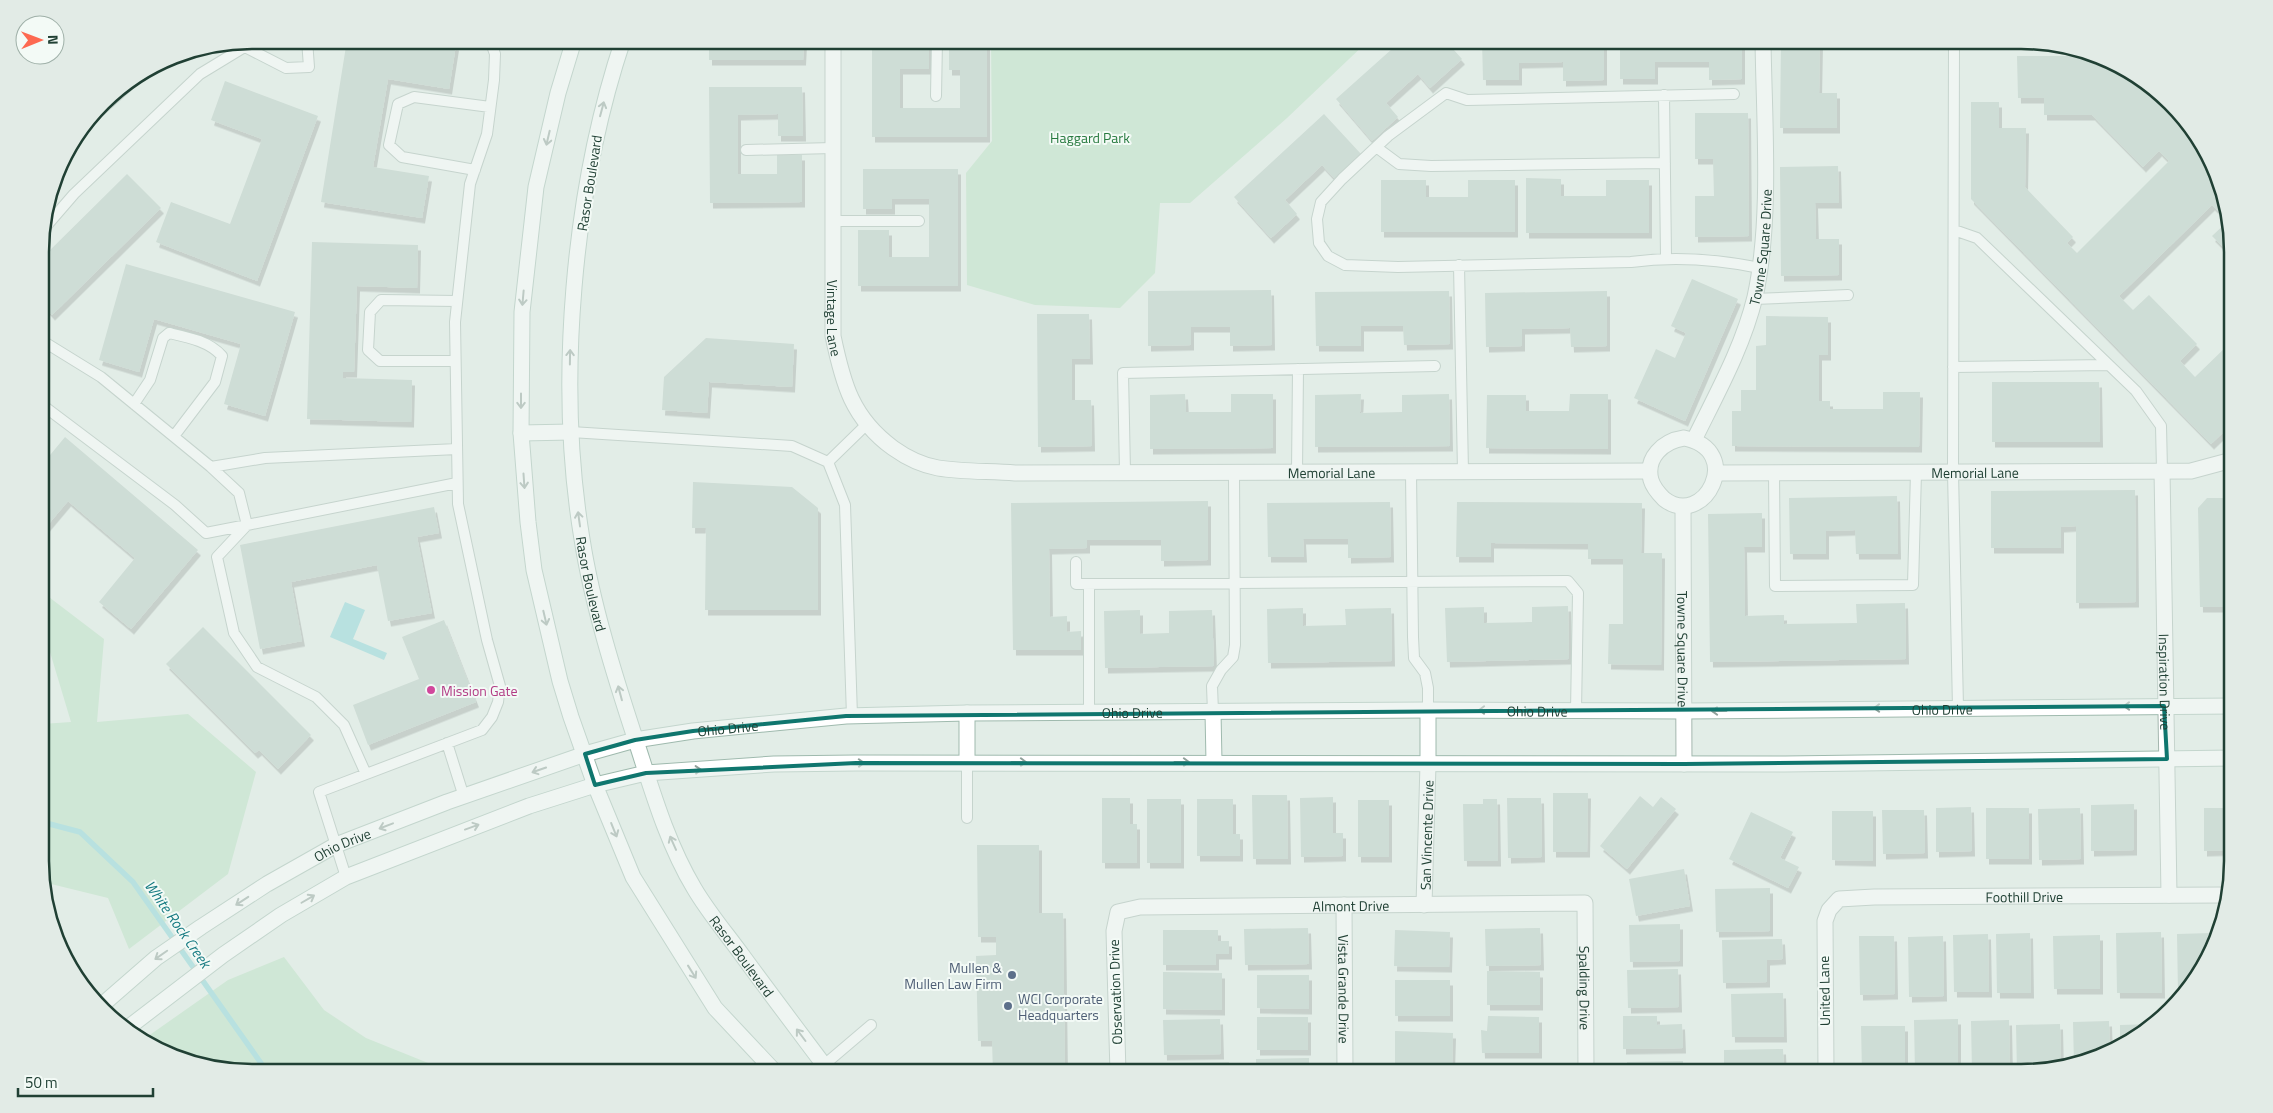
<svg xmlns="http://www.w3.org/2000/svg" width="2273" height="1113" viewBox="0 0 2273 1113" font-family="'Titillium Web',sans-serif">
<style>
.green{fill:#b9e0c0}
.water{fill:#86d3d7}
.lines{fill:none;stroke-linecap:round;stroke-linejoin:round}
.stream{stroke:#86d3d7;stroke-width:5.5}
.building{fill:#b7c9c0;filter:url(#shadow)}
.service-casing{stroke:#a4b6ae;stroke-width:12}
.minor-casing{stroke:#a4b6ae;stroke-width:17}
.secondary-casing{stroke:#9fbaae;stroke-width:17}
.service{stroke:#fff;stroke-width:10}
.minor{stroke:#fff;stroke-width:15}
.secondary{stroke:#fff;stroke-width:15}
.oneway{stroke:#90a09a}
.marked{fill:none;stroke:#0f766e;stroke-width:4;stroke-linejoin:round}
.hotel-dot{fill:#d1479c;stroke:#f3faf6;stroke-width:2}
.service-dot{fill:#5c6f8a;stroke:#f3faf6;stroke-width:2}
.labels{text-anchor:middle;dominant-baseline:central;stroke-width:4;stroke-linejoin:round;paint-order:stroke}
.park-label{font-size:14px;fill:#277a3f;stroke:#f3faf6}
.street-label{font-size:14px;fill:#204034;stroke:#f3faf6}
.hotel-label{font-size:14px;fill:#b23c85;stroke:#f3faf6;text-anchor:start}
.service-label{font-size:14px;fill:#4e5e75;stroke:#f3faf6;text-anchor:end}
.water-label{font-size:15px;font-style:italic;fill:#157a81;stroke:#f3faf6}
.rim{fill:none;stroke:#204034;stroke-width:2.5}
</style>
<defs>
<filter id="shadow"><feDropShadow dx="3" dy="5.5" stdDeviation="0" flood-color="#0004"/></filter>
</defs>
<rect width="100%" height="100%" fill="#e2ede7"/>
<path class="green" d="M991,40H1369L1287,118L1190,203H1160L1155,273L1120,308L1035,305L967,285L966,173L992,141Z
M41,591L104,639L97,722L188,714L256,772L228,874L129,949L108,898L47,883L42,879V724L71,722L41,622Z
M284,957L324,1010L366,1038L453,1073H252L158,1051L144,1039L228,980Z"/>
<path class="water" d="M345,602L365,610L353,639L387,653L384,660L330,637Z"/>
<g class="lines">
<path class="stream" d="M42,822L80,832L133,882L268,1073"/>
</g>
<path class="building" d="M347,40H423L456,45L449,89L388,79L373,167L429,176L422,218L321,202Z
M709,40H804L803,60H709Z
M872,40H929V69H900V108H960V70H949V42H987V137H872Z
M1402,40H1445L1462,59L1430,88L1418,74L1386,103L1398,117L1372,141L1336,99Z
M1482,40H1604V80L1563,81V62L1519,63V80H1483Z
M1620,40H1742V79L1709,80V62H1655V79H1620Z
M1781,40H1820L1819,93H1837V128H1780Z
M2017,56H2091L2115,62L2146,83L2198,136L2231,224V255L2212,236L2228,221L2212,205L2119,296L2133,310L2149,295L2197,344L2180,361L2195,377L2230,343L2232,345V424L2211,444L1971,199V102H1999V128H2026L2025,187L2073,237L2067,243L2077,253L2169,161L2159,151L2143,167L2092,115H2044V98H2018Z
M225,81L318,116L257,281L156,242L171,202L230,224L262,139L211,120Z
M709,87H802L803,136H778V114L738,115V174H777V155H802V202L710,203Z
M1695,113H1748L1749,236L1695,237V196H1714L1713,159H1695Z
M1324,114L1361,154L1335,179L1322,165L1285,200L1297,214L1271,238L1234,197Z
M1838,166L1839,203H1815L1816,239H1839V275L1781,276L1780,167Z
M863,169H958V286H858V230H889V257H929V199H892V209H863Z
M127,174L161,208L52,315L41,303V259Z
M1526,178L1561,179V196H1606V180H1649V233H1526Z
M1381,180H1426V197H1468V180H1515V232H1381Z
M312,242L418,245L417,288L357,286L354,372H343V378L412,380L411,422L307,419Z
M126,264L295,312L265,416L224,404L241,344L154,319L139,372L99,360Z
M1692,279L1738,299L1685,421L1634,398L1656,349L1675,358L1686,333L1671,326Z
M1271,290L1272,345L1230,346V327H1191V345L1148,346V291Z
M1449,291L1450,344L1404,345L1403,326H1361V346H1316L1315,292Z
M1607,291V346L1571,347L1570,328L1522,329V346L1486,347L1485,293Z
M1037,314H1089L1090,359H1072V400H1091L1092,446L1038,447Z
M1766,316L1828,317V355H1819V401H1830V409H1883V392H1920L1919,447L1732,446V411H1741V390H1756V346L1766,345Z
M706,338L794,344L792,387L709,382L707,413L662,410L664,377Z
M1992,382H2099L2100,442H1992Z
M1185,394L1186,412H1231V394H1273V448L1150,449V395Z
M1361,394L1360,413L1402,412V395L1449,394L1450,446L1315,447V395Z
M1570,394H1608V449L1486,448L1487,395H1526V411H1569Z
M65,437L198,550L131,629L99,602L135,558L68,501L41,533V466Z
M693,482L792,487L818,508V610H705L706,528H692Z
M2135,490L2136,602L2076,603V526L2061,527V548H1991V491Z
M1897,496L1898,554H1856L1855,530L1826,531V554H1790L1789,498Z
M2207,498H2232V607H2200L2198,508Z
M1208,501V560L1161,561V540H1087V548L1049,549L1050,617L1067,616V632L1081,631V650H1013L1011,503Z
M1390,502L1391,557L1348,558V539H1303L1304,557H1268L1267,503Z
M1457,502L1642,503L1641,553H1662L1661,665L1608,664L1609,624H1623V559H1588V544L1491,543V557H1456Z
M434,507L439,533L417,537L432,613L388,621L377,565L291,582L302,641L260,649L240,545Z
M1762,513V547H1744L1745,616L1784,615V624L1857,623L1856,604L1905,603L1906,659L1710,662L1708,514Z
M1568,606L1569,659L1447,662L1445,608L1484,607V623L1532,622V607Z
M1303,608V626L1346,625L1345,609L1391,608L1392,661L1268,663L1267,609Z
M1140,610V634L1169,633V611L1212,610L1214,666L1105,668L1104,611Z
M444,620L476,702L368,745L353,705L419,679L402,637Z
M203,627L311,735L278,769L259,750L255,753L166,664Z
M1553,793H1588L1587,852H1553Z
M1252,795H1287L1288,859H1253Z
M1640,796L1653,807L1661,797L1676,809L1627,869L1600,846Z
M1333,797V833H1343V856L1301,857L1300,798Z
M1102,798H1130V824H1137V863H1102Z
M1507,798H1541L1542,857L1508,858Z
M1147,799H1181V863H1147Z
M1197,799H1233V834H1240V856H1197Z
M1483,799H1497L1498,861H1464L1463,804H1483Z
M1358,800H1389V857H1358Z
M2134,804V850L2091,851V805Z
M1971,807L1972,851L1936,852V808Z
M1986,808H2029V859H1986Z
M2080,808L2081,859L2039,860L2038,809Z
M2204,808H2233V850L2204,851Z
M1882,810H1924L1925,853L1883,854Z
M1832,811H1873V861L1832,860Z
M1751,812L1793,832L1780,858L1799,867L1788,888L1729,859Z
M977,845H1039V913H1063L1065,1073H993L992,1041H978L976,956L996,955V937H978Z
M1684,869L1690,906L1636,916L1629,879Z
M1770,888V931L1716,932L1715,889Z
M1680,924V961L1630,962L1629,925Z
M1308,928L1309,964L1245,965L1244,929Z
M1540,928L1541,965L1486,966L1485,929Z
M1163,930H1218V941H1229V954H1216V965H1163Z
M1395,930L1450,932L1449,967L1394,966Z
M2161,932L2162,993H2117L2116,933Z
M2030,933L2031,993H1997L1996,934Z
M2212,933L2211,955L2185,994H2178L2177,934Z
M1988,934L1989,992H1954L1953,935Z
M2100,935V989H2054L2053,936Z
M1859,936H1894L1895,994L1860,995Z
M1943,936L1944,996L1909,997L1908,937Z
M1782,939L1783,959L1767,960V982L1723,983L1722,940Z
M1678,969L1679,1007L1628,1008L1627,970Z
M1487,971L1540,972V1005H1487Z
M1163,972L1222,973V1010L1163,1009Z
M1257,975H1309V1009L1257,1008Z
M1395,980H1450V1016H1395Z
M1783,993L1784,1037H1732L1731,994Z
M1488,1016L1539,1017V1053H1482L1481,1030L1487,1031Z
M1623,1016H1657V1025L1682,1024L1683,1048L1623,1049Z
M1257,1017H1308V1050H1257Z
M1220,1019L1221,1054L1164,1055L1163,1020Z
M1958,1019V1073H1915L1914,1020Z
M2009,1020L2010,1073H1972L1971,1021Z
M2109,1021L2110,1052L2089,1062L2074,1065L2073,1022Z
M2060,1024L2061,1067L2035,1073H2017L2016,1025Z
M2154,1024L2139,1037L2120,1046V1025Z
M1861,1026H1905V1073H1862Z
M1395,1031L1453,1033L1452,1066L1395,1064Z
M1783,1049L1784,1073H1724V1050Z
M1309,1058V1073H1256V1059Z
M1683,1061V1073H1627V1062Z
M1229,1062V1073H1171V1063Z
M1484,1064H1542V1073H1483Z"/>
<g class="lines">
<defs>
<path id="service" d="M1954,40L1953,472L1958,708
M245,47L286,68L309,67L307,40
M1734,94L1467,100L1446,93L1388,136L1342,179L1321,202L1317,219L1319,243L1328,256L1345,265L1398,267L1631,262C1675,256 1716,259 1760,268
M1664,95L1666,257
M936,96L937,40
M95,115L140,75
M1376,147L1399,164L1431,166L1665,163
M746,150L833,148
M475,170L402,157L389,145L398,104L414,97L490,107
M833,221H919
M1954,230L1977,238L2136,391L2161,426L2162,470
M42,231L74,194L200,74L256,40
M1459,265L1463,472
M1754,299L1848,295
M41,340L101,377L211,467L265,458L457,449
M455,361H380L368,350L370,312L381,300L457,301
M1953,367L2108,365
M41,404L175,505L206,533L247,525L239,493L211,467
M134,404L150,380L163,338L169,333C187,337 209,341 222,356L215,382L174,436
M571,432L792,446L828,462L845,505L852,716
M828,462L866,425
M1125,472L1123,373L1435,366
M1297,472L1298,369
M1774,472L1775,586L1913,585L1916,472
M1411,473L1413,637L1414,658L1425,673L1428,688V710
M1076,562V584L1568,581L1578,593L1576,711
M1089,712V585
M1213,712L1212,686L1221,670L1233,657L1235,645L1234,473
M447,743L464,797
M366,774L344,725L316,697L257,667L234,633L217,557L247,525L457,483
M967,818V763
M346,877L319,792L482,730L492,717L498,702L500,686L487,640L458,504L455,322L470,184L487,134L494,80L495,54L490,40
M824,1065L871,1025"/>
<g id="minor">
<path id="s1" d="M833,40V336C843,384 852,418 893,448C907,458 921,465 938,468C963,472 990,471 1015,473L1649,471"/>
<path d="M1684,438C1746,450 1704,530 1664,499C1659,494 1653,487 1651,480C1645,458 1663,441 1684,438Z"/>
<path id="s2" d="M1694,440C1716,395 1743,347 1755,297C1772,219 1764,121 1763,40"/>
<path id="s3" d="M2162,470L2169,895"/>
<path id="s4" d="M1716,473L2191,471L2232,460"/>
<path id="s5" d="M1683,507L1684,764"/>
<path id="s6" d="M1344,905L1345,1073"/>
<path id="s7" d="M1424,905L1428,764"/>
<path id="s8" d="M1118,1073L1114,931L1118,912L1140,907L1585,903L1586,1073"/>
<path id="s9" d="M1826,1073L1825,921L1829,910L1839,899L1874,897L2225,895"/>
</g>
<g id="secondary">
<path d="M574,40L558,93L536,187L522,312L521,433L528,522L534,570L560,681L571,717L595,785L633,877L715,1008L776,1073"/>
<path id="s10" d="M623,40C573,190 556,383 582,539C592,604 615,677 636,741C652,790 667,843 694,888C708,912 726,933 742,955C769,992 797,1029 824,1065L832,1073"/>
<path d="M521,433L571,432"/>
<path d="M1213,712L1214,762"/>
<path d="M967,713V763"/>
<path d="M1428,764V710"/>
<path id="s11" d="M102,1005L156,958L201,927L267,884L336,845L447,802L585,754L635,740L693,731L846,716L967,713L1428,710L1684,711L2233,706"/>
<path d="M129,1027L223,955L281,915L346,877L529,806L595,785L646,773L774,764L856,763L1785,764L2233,758"/>
</g>
</defs>
<use href="#service" class="service-casing"/>
<use href="#minor" class="minor-casing"/>
<use href="#secondary" class="secondary-casing"/>
<use href="#service" class="service"/>
<use href="#minor" class="minor"/>
<use href="#secondary" class="secondary"/>
</g>
<defs><path id="oneway-shaft" d="M-6 0H5M1.5-3L5.5 0L1.5 3" fill="none" stroke-width="1.6" stroke-linecap="round" stroke-linejoin="round" transform="scale(1.25)"/></defs>
<g class="oneway">
<use href="#oneway-shaft" transform="translate(602 109) rotate(-75)"/>
<use href="#oneway-shaft" transform="translate(548 138) rotate(103)"/>
<use href="#oneway-shaft" transform="translate(523 298) rotate(95)"/>
<use href="#oneway-shaft" transform="translate(570 357) rotate(-89)"/>
<use href="#oneway-shaft" transform="translate(521 401) rotate(90)"/>
<use href="#oneway-shaft" transform="translate(524 481) rotate(86)"/>
<use href="#oneway-shaft" transform="translate(579 519) rotate(-98)"/>
<use href="#oneway-shaft" transform="translate(545 618) rotate(77)"/>
<use href="#oneway-shaft" transform="translate(620 693) rotate(-105)"/>
<use href="#oneway-shaft" transform="translate(2131 706) rotate(179)"/>
<use href="#oneway-shaft" transform="translate(1881 708) rotate(179)"/>
<use href="#oneway-shaft" transform="translate(1486 710) rotate(-180)"/>
<use href="#oneway-shaft" transform="translate(1719 711) rotate(179)"/>
<use href="#oneway-shaft" transform="translate(1019 762)"/>
<use href="#oneway-shaft" transform="translate(1182 762)"/>
<use href="#oneway-shaft" transform="translate(857 763) rotate(-1)"/>
<use href="#oneway-shaft" transform="translate(539 770) rotate(161)"/>
<use href="#oneway-shaft" transform="translate(694 770) rotate(-4)"/>
<use href="#oneway-shaft" transform="translate(386 826) rotate(159)"/>
<use href="#oneway-shaft" transform="translate(472 827) rotate(-20)"/>
<use href="#oneway-shaft" transform="translate(614 830) rotate(68)"/>
<use href="#oneway-shaft" transform="translate(673 843) rotate(-114)"/>
<use href="#oneway-shaft" transform="translate(308 899) rotate(-30)"/>
<use href="#oneway-shaft" transform="translate(242 901) rotate(147)"/>
<use href="#oneway-shaft" transform="translate(161 955) rotate(145)"/>
<use href="#oneway-shaft" transform="translate(692 972) rotate(58)"/>
<use href="#oneway-shaft" transform="translate(801 1035) rotate(-127)"/>
</g>
<path d="M0 0H2273V1113H0ZM2164,706L2167,759L1684,764L856,763L646,773L595,785L585,754L635,740L693,731L846,716Z" fill="#e2ede7" fill-opacity=".55" fill-rule="evenodd"/>
<path class="marked" d="M2164,706L2167,759L1684,764L856,763L646,773L595,785L585,754L635,740L693,731L846,716Z"/>
<circle class="hotel-dot" cx="431" cy="690" r="5"/>
<g class="service-dot">
<circle cx="1012" cy="975" r="5"/>
<circle cx="1008" cy="1006" r="5"/>
</g>
<g class="labels">
<g class="park-label">
<text x="1090" y="137">Haggard Park</text>
</g>
<g class="street-label">
<text transform="translate(589 183) rotate(-81)">Rasor Boulevard</text>
<text stroke="none"><textPath href="#s2" startOffset="206">Towne Square Drive</textPath></text>
<text stroke="none"><textPath href="#s1" startOffset="278">Vintage Lane</textPath></text>
<text stroke="none"><textPath href="#s4" startOffset="259">Memorial Lane</textPath></text>
<text stroke="none"><textPath href="#s1" startOffset="870">Memorial Lane</textPath></text>
<text stroke="none"><textPath href="#s10" startOffset="551">Rasor Boulevard</textPath></text>
<text stroke="none"><textPath href="#s5" startOffset="142">Towne Square Drive</textPath></text>
<text stroke="none"><textPath href="#s3" startOffset="212">Inspiration Drive</textPath></text>
<text stroke="none"><textPath href="#s11" startOffset="1910">Ohio Drive</textPath></text>
<text stroke="none"><textPath href="#s11" startOffset="1505">Ohio Drive</textPath></text>
<text stroke="none"><textPath href="#s11" startOffset="1100">Ohio Drive</textPath></text>
<text stroke="none"><textPath href="#s11" startOffset="695">Ohio Drive</textPath></text>
<text stroke="none"><textPath href="#s7" startOffset="70">San Vincente Drive</textPath></text>
<text stroke="none"><textPath href="#s11" startOffset="290">Ohio Drive</textPath></text>
<text stroke="none"><textPath href="#s9" startOffset="364">Foothill Drive</textPath></text>
<text stroke="none"><textPath href="#s8" startOffset="395">Almont Drive</textPath></text>
<text stroke="none"><textPath href="#s10" startOffset="956">Rasor Boulevard</textPath></text>
<text stroke="none"><textPath href="#s8" startOffset="714">Spalding Drive</textPath></text>
<text stroke="none"><textPath href="#s6" startOffset="84">Vista Grande Drive</textPath></text>
<text transform="translate(1824 991) rotate(-91)">United Lane</text>
<text transform="translate(1115 992) rotate(-92)">Observation Drive</text>
</g>
<g class="hotel-label">
<text x="441" y="690">Mission Gate</text>
</g>
<g class="service-label">
<text x="1002" y="967">Mullen &amp;<tspan x="1002" dy="16">Mullen Law Firm</tspan></text>
<text x="1018" y="998" text-anchor="start">WCI Corporate<tspan x="1018" dy="16">Headquarters</tspan></text>
</g>
<g class="water-label">
<text transform="translate(178 924) rotate(55)">White Rock Creek</text>
</g>
</g>
<path d="M0 0H2273V1113H0ZM252 49H2021A203 203 0 0 1 2224 252V861A203 203 0 0 1 2021 1064H252A203 203 0 0 1 49 861V252A203 203 0 0 1 252 49Z" fill="#e2ebe6" fill-rule="evenodd"/>
<path class="rim" d="M252 49H2021A203 203 0 0 1 2224 252V861A203 203 0 0 1 2021 1064H252A203 203 0 0 1 49 861V252A203 203 0 0 1 252 49Z"/>
<g transform="translate(40 40) rotate(89)"><circle r="24" fill="#f3faf6" stroke="#9fb0a8"/>
<path d="M0-4L9 19L0 12L-9 19Z" fill="#fd6951"/>
<text y="-8" font-size="14" font-weight="bold" text-anchor="middle" fill="#204034">N</text>
</g>
<path d="M18 1088v8h135v-8" fill="none" stroke="#204034" stroke-width="2.5"/>
<text x="25" y="1088" font-size="15" fill="#204034" stroke="#f3faf6" stroke-width="4" paint-order="stroke">50 m</text>
</svg>
